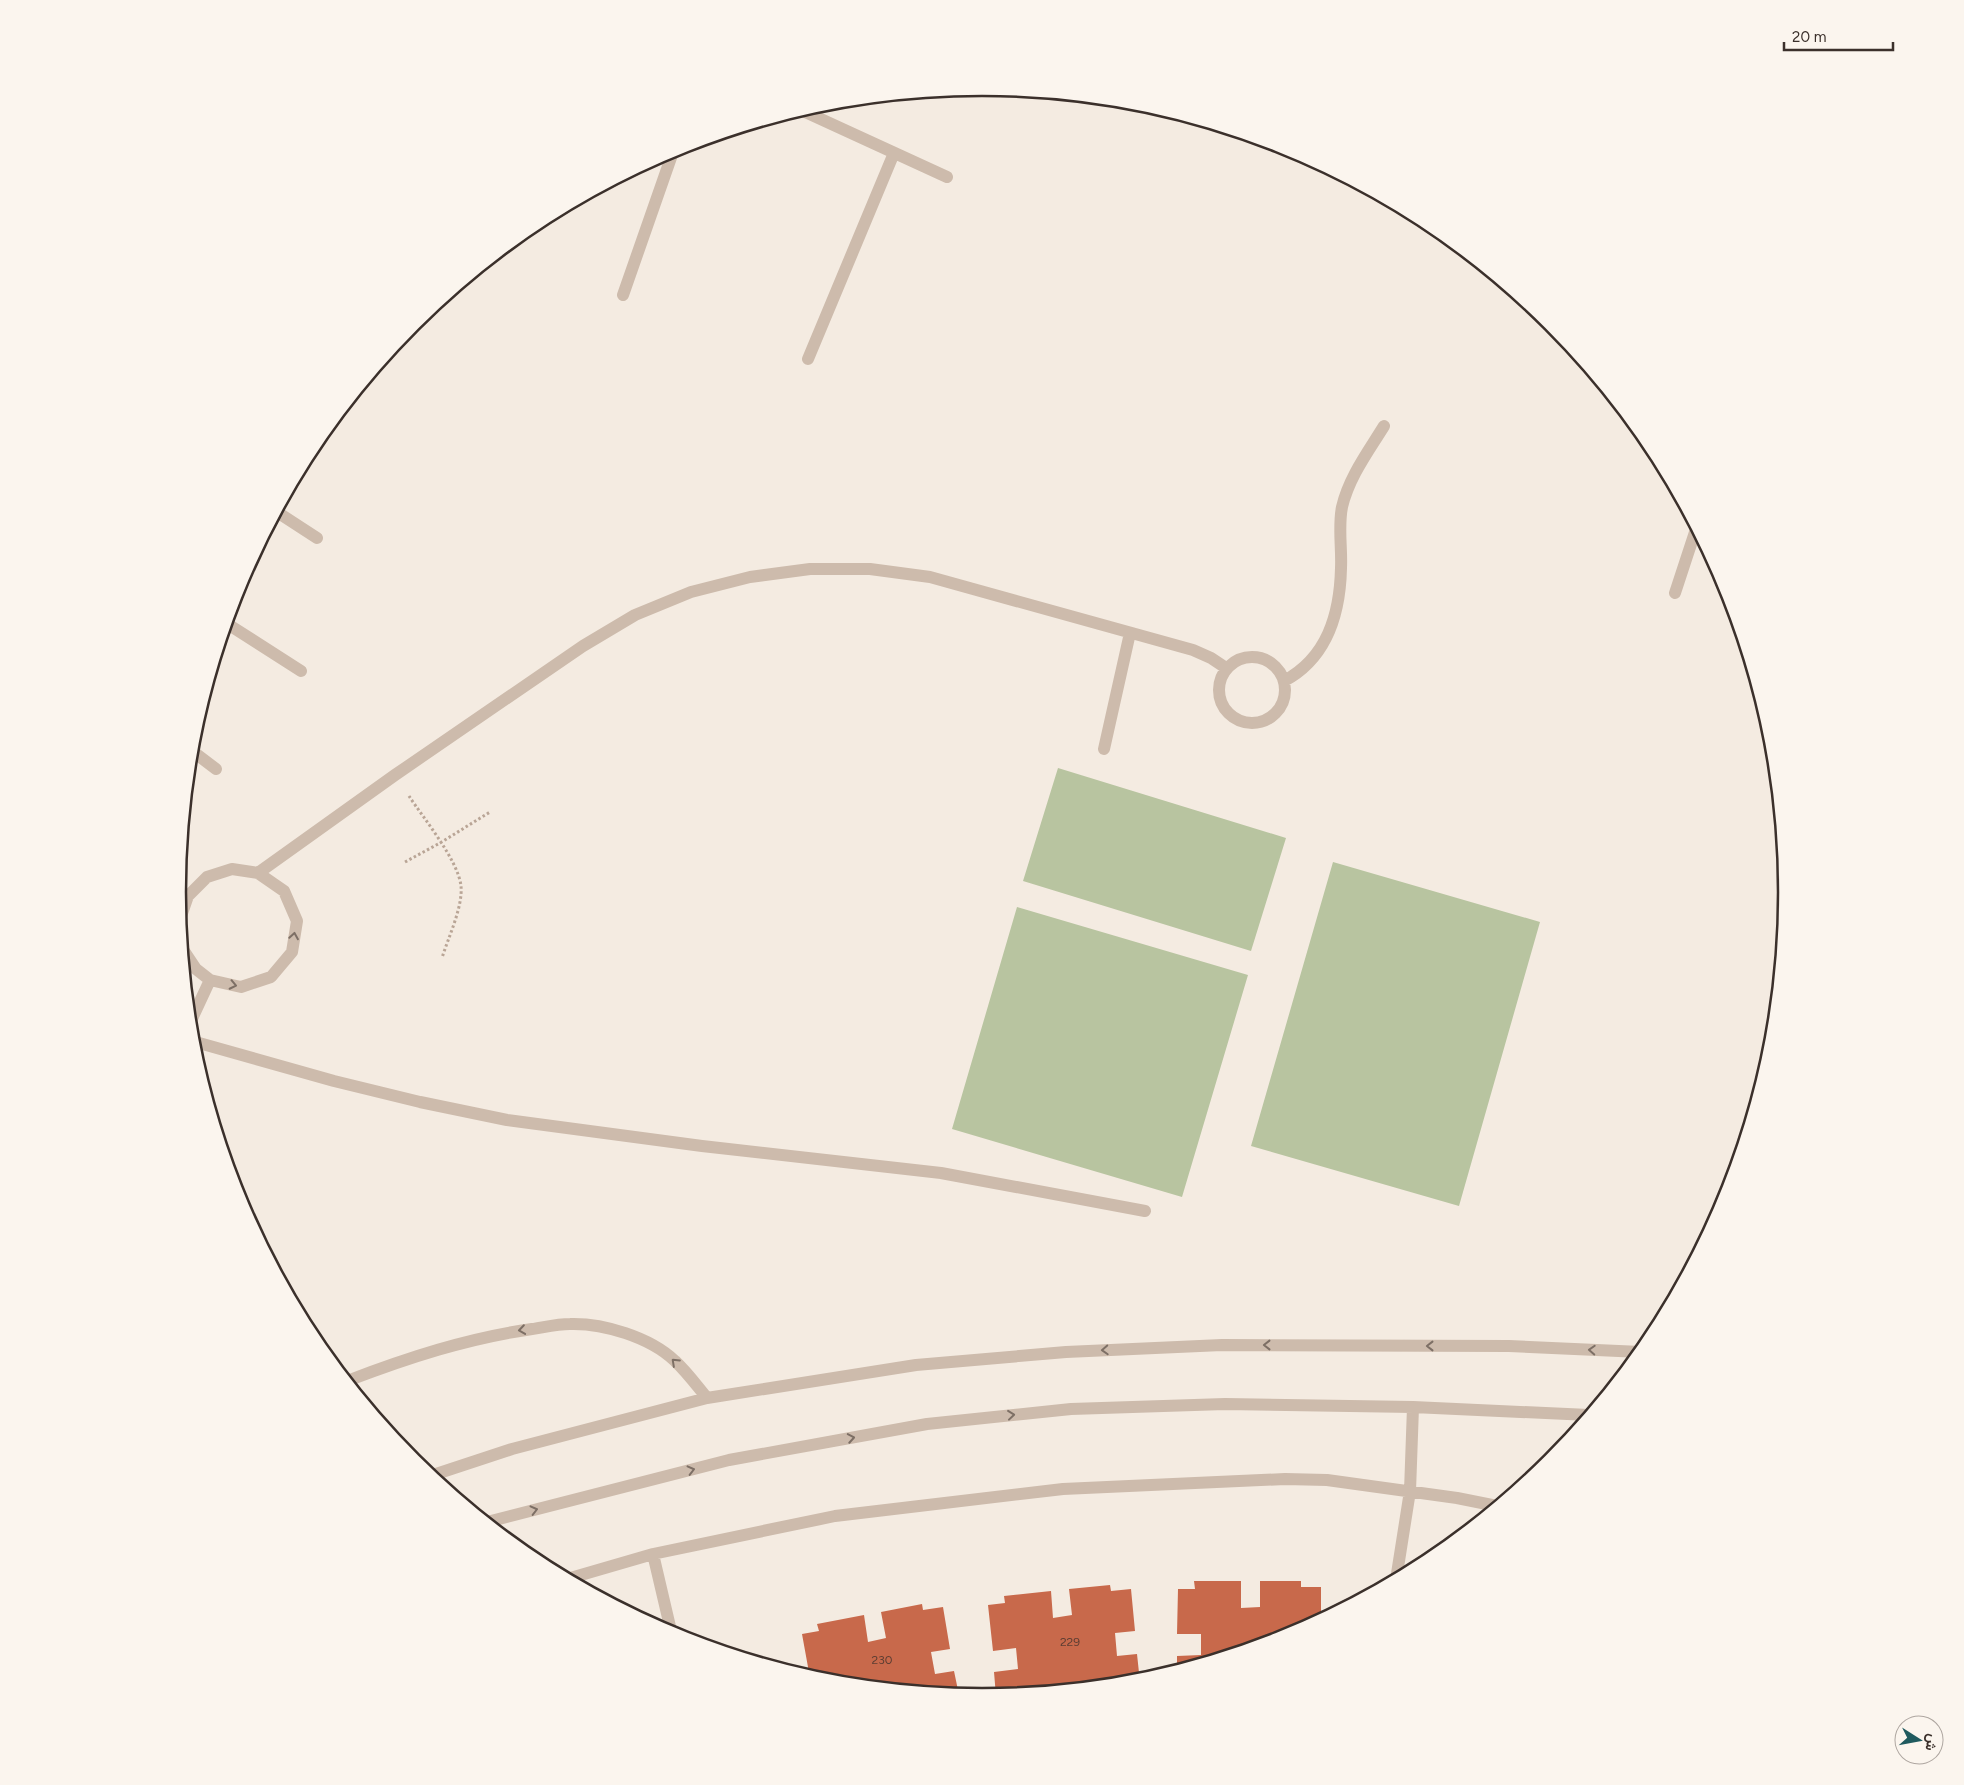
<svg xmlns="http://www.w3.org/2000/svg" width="1964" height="1785" viewBox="0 0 1964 1785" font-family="Figtree,Vazirmatn,sans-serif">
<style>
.green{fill:#b8c4a0}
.building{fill:#c8694b}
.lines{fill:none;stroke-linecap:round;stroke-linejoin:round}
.path{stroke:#b9a596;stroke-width:3;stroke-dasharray:2.5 2.5;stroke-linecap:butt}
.minor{stroke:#cdbbac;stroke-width:12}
.oneway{stroke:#7d6f65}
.labels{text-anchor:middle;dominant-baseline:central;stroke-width:4.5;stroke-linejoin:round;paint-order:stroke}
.number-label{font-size:12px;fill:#5e3e33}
.rim{fill:none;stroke:#3b302b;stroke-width:2.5}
</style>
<rect width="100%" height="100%" fill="#f4ebe1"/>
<path class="green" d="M1058,768L1286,838L1251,951L1023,881Z
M1333,862L1540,922L1459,1206L1251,1146Z
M1017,907L1248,975L1182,1197L952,1129Z"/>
<path class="building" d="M1194,1581H1241V1608L1260,1607V1581H1301V1587H1321V1620L1290,1636L1177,1670V1656L1201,1655V1634H1177L1178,1589H1195Z
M1110,1585L1111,1591L1131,1589L1135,1631L1115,1633L1117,1656L1137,1654L1140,1682L1077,1688V1683L1057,1685V1690L996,1696L994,1672L1018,1669L1016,1648L993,1651L988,1605L1005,1603L1004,1596L1051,1591L1053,1618L1072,1615L1069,1589Z
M922,1604L923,1610L943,1607L950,1649L931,1652L935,1674L954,1671L959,1695L834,1683L833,1675L810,1678L802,1634L819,1631L817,1624L864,1615L868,1642L886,1638L881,1612Z"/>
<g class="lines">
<path class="path" d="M409,796C424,819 458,860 461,886C463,907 448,938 442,958
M405,862L440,843L490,812"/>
<path class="minor" d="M801,110L947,177
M623,295L674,149
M808,359L894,153
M277,512L317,538
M1675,593L1696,529
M226,623L301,671
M1219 690a33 33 0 1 1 66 0a33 33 0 1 1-66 0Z
M1284,681C1327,658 1340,615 1341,568C1342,548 1338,527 1342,507C1349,477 1368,452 1384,426
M1104,749L1130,633
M191,750L216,769
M258,873L395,775L583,646L635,615L691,592L750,577L810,569H870L930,577L1193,650L1211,658L1226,668
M180,919L188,896L207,877L232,869L258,873L284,891L297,921L292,952L271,977L241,987L210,980L196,969L182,948
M190,1023L210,980
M192,1041L334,1081L420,1102L507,1120L702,1146L941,1173L1145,1211
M347,1381C407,1358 468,1338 532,1329C545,1327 558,1324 570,1324C603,1323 650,1337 675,1361C687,1372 697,1386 707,1398
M430,1476L512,1449L707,1398L916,1365L1066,1352L1222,1345L1509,1346L1641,1352
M487,1522L729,1460L927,1424L1071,1409L1225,1404L1413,1407L1589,1415
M653,1554L672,1635
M567,1579L653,1554L835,1516L1063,1489L1285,1479L1327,1480L1457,1498L1497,1506
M1396,1580L1410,1491L1413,1407"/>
</g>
<defs><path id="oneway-chevron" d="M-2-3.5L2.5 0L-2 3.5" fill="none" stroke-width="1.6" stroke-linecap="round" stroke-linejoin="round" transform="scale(1.25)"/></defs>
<g class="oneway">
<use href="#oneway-chevron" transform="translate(294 936) rotate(-81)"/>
<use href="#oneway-chevron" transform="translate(233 985) rotate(12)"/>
<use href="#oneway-chevron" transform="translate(522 1330) rotate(172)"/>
<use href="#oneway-chevron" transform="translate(1267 1345) rotate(-180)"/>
<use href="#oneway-chevron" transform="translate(1430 1346) rotate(-180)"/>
<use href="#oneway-chevron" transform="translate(1105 1350) rotate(177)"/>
<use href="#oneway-chevron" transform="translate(1592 1350) rotate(-177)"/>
<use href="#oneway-chevron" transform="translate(675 1362) rotate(-137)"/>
<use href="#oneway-chevron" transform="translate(1011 1415) rotate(-6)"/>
<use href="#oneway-chevron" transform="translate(851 1438) rotate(-10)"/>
<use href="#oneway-chevron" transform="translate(691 1470) rotate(-14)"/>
<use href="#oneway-chevron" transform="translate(534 1510) rotate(-14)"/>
</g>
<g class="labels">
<g class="number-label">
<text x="1070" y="1642">229</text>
<text x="882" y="1660">230</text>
</g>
</g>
<path d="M0 0H1964V1785H0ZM186 892a796 796 0 1 1 1592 0a796 796 0 1 1-1592 0Z" fill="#fbf5ee" fill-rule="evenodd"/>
<path class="rim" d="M186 892a796 796 0 1 1 1592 0a796 796 0 1 1-1592 0Z"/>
<g transform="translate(1919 1740) rotate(101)"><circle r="24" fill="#fbf5ee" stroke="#aea6a0"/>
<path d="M0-4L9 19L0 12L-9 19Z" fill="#1f5a5e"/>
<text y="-8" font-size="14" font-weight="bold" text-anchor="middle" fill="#3b302b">ش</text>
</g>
<path d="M1784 42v8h109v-8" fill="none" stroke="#3b302b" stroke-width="2.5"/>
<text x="1792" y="42" font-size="15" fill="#3b302b" stroke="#fbf5ee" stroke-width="4" paint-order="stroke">20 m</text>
</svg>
